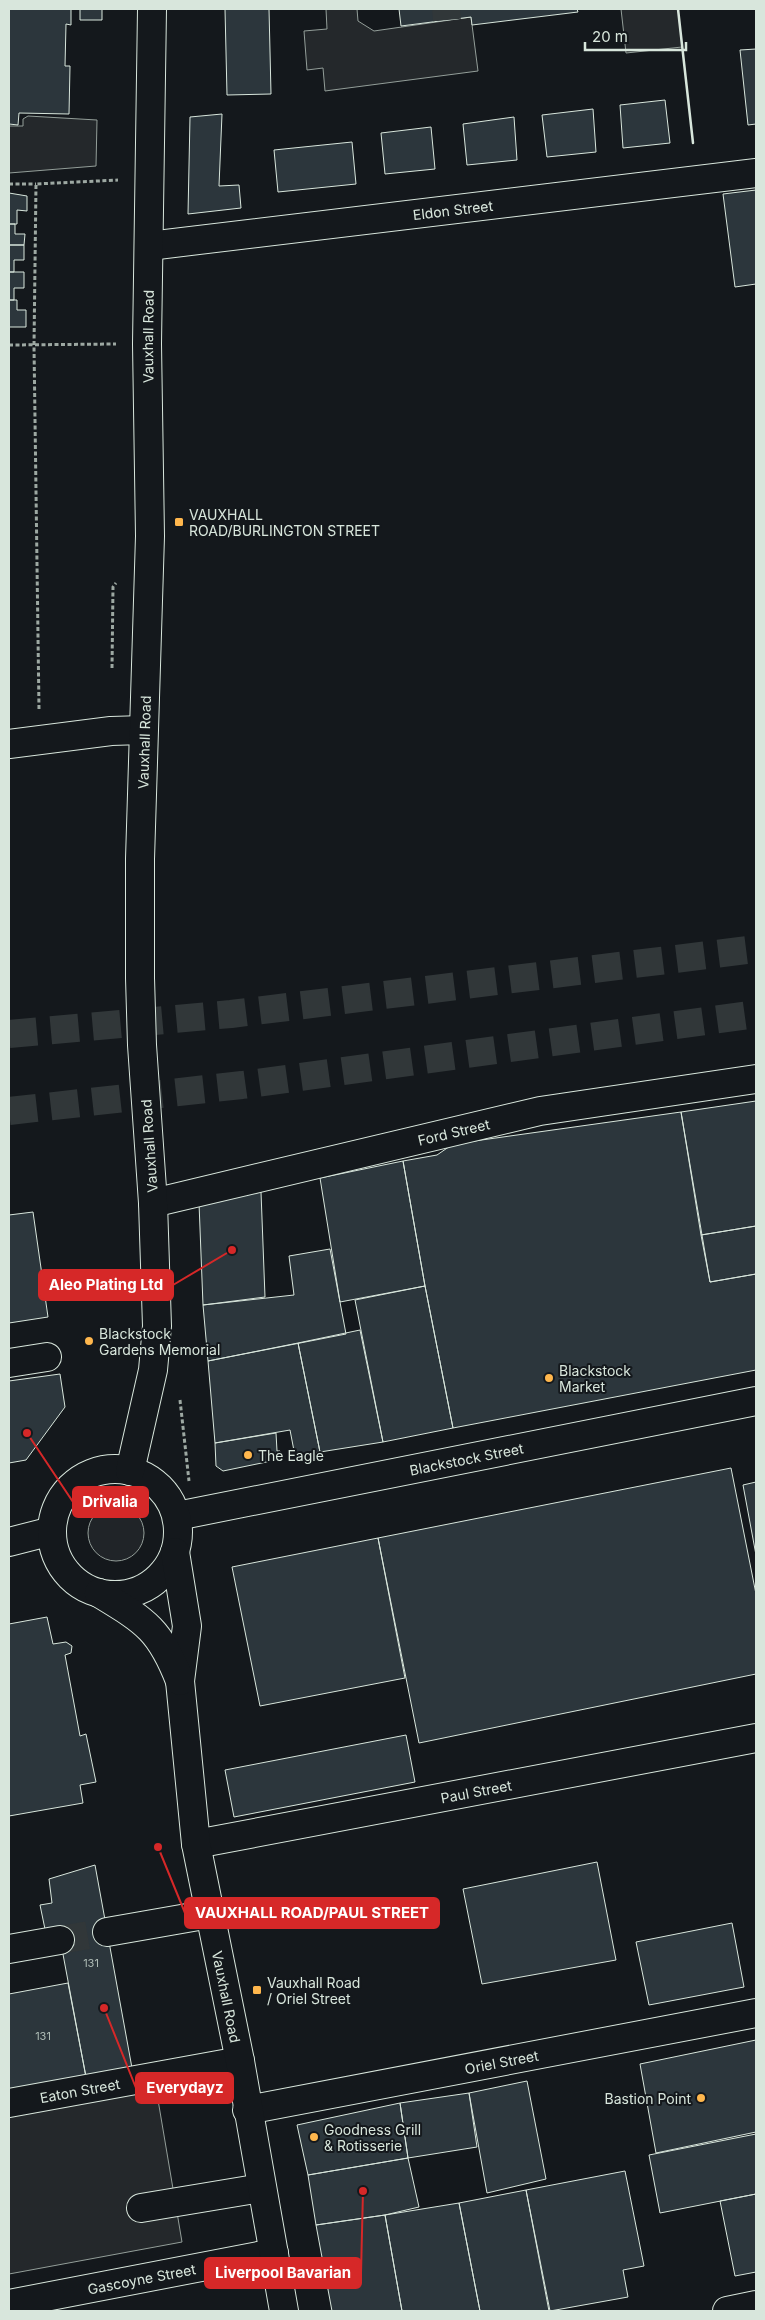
<svg xmlns="http://www.w3.org/2000/svg" width="765" height="2320" viewBox="0 0 765 2320" font-family="Inter,sans-serif">
<style>
.green{fill:#202428;stroke:#939e99}
.parking{fill:#24282b;stroke:#939e99}
.building{fill:#2c363c;stroke:#d8e6dc}
.lines{fill:none;stroke-linecap:round;stroke-linejoin:round}
.minor-tunnel{stroke:#313739;stroke-width:28;stroke-dasharray:28 14;stroke-linecap:butt}
.highway-tunnel{stroke:#313739;stroke-width:28;stroke-dasharray:28 14;stroke-linecap:butt}
.minor-casing{stroke:#d8e6dc;stroke-width:30}
.major-casing{stroke:#d8e6dc;stroke-width:30}
.path{stroke:#9da8a2;stroke-width:3;stroke-dasharray:4 2.5;stroke-linecap:butt}
.minor{stroke:#14181c;stroke-width:28}
.major{stroke:#14181c;stroke-width:28}
.wall{stroke:#d8e6dc;stroke-width:2.5}
.poi-dot{fill:#ffb74d;stroke:#14181c;stroke-width:2}
.labels{text-anchor:middle;dominant-baseline:central;stroke-width:4;stroke-linejoin:round;paint-order:stroke}
.number-label{font-size:11px;fill:#adbab4}
.street-label{font-size:14px;fill:#d8e6dc;stroke:#14181c}
.poi-label{font-size:14px;fill:#d8e6dc;stroke:#14181c;text-anchor:start}
.leader{fill:none;stroke:#d62828;stroke-width:2}
.callout-dot{fill:#d62828;stroke:#14181c;stroke-width:2}
.callout{fill:#d62828;stroke:#d62828;stroke-width:2}
.callout-label{font-size:15px;text-anchor:middle;font-weight:bold;fill:#fff}
</style>
<rect width="100%" height="100%" fill="#14181c"/>
<path class="green" d="M88 1533a28 28 0 1 1 56 0a28 28 0 1 1-56 0Z"/>
<path class="parking" d="M326,9H357L358,21L374,31L471,17L478,71L325,91L323,68L307,70L304,31L327,29Z
M621,9H678L682,47L626,53Z
M28,116L97,120L96,166L9,173V126H23V119Z
M156,2088L182,2242L9,2274V2115Z"/>
<path class="building" d="M9,9H71V25L66,24L65,66H70L69,114L19,113L18,125L9,124Z
M80,9H102V20H80Z
M225,9H269L271,94L227,95Z
M399,9H577L578,12L472,25L471,17L401,26Z
M756,49V124L748,125L740,50Z
M665,100L670,143L623,148L620,105Z
M593,109L596,152L547,157L542,115Z
M222,114L219,186L239,185L241,208L188,214L190,117Z
M514,117L517,160L467,165L463,124Z
M431,127L435,169L385,174L381,133Z
M352,142L356,184L278,192L274,150Z
M756,190V284L735,287L723,194Z
M9,193L27,196V211L17,210V224H9Z
M9,224H15V234H25L24,245H9Z
M9,245H24V260H14V272H9Z
M9,272H24V288H14V300H9Z
M9,300H17V310H26V327H9Z
M756,1101V1226L701,1235L681,1112Z
M681,1112L710,1282L756,1274V1370L453,1428L425,1286L403,1161L437,1155L453,1144Z
M403,1161L425,1286L340,1302L320,1178Z
M261,1192L265,1297L203,1305L199,1203Z
M33,1212L48,1317L9,1323V1215Z
M756,1226V1274L710,1282L701,1235Z
M330,1249L346,1334L208,1361L203,1305L294,1295L289,1256Z
M425,1286L453,1428L383,1442L355,1300Z
M360,1330L383,1442L320,1452L298,1343Z
M298,1343L320,1452L295,1456L290,1430L215,1443L208,1361Z
M60,1374L65,1407L26,1460L9,1463V1381Z
M276,1433L277,1451H280L281,1459L223,1471L216,1466L215,1443Z
M731,1468L756,1594V1674L419,1743L378,1538Z
M756,1482V1555L743,1485Z
M378,1538L405,1678L260,1706L232,1567Z
M47,1617L53,1644L66,1642L72,1646L71,1653L65,1655L80,1736L86,1734L96,1782L80,1785L83,1803L9,1816V1624Z
M406,1735L415,1782L234,1817L225,1770Z
M597,1862L616,1960L482,1984L463,1889Z
M95,1865L132,2068L86,2077L59,1933L46,1934L40,1905L52,1903L49,1879Z
M732,1923L744,1987L649,2005L636,1942Z
M68,1983L86,2077L9,2091V1994Z
M756,2040V2132L656,2153L640,2064Z
M527,2081L546,2179L487,2193L469,2093Z
M469,2093L477,2147L408,2158L400,2103Z
M400,2103L408,2158L308,2175L297,2125Z
M756,2134V2194L660,2213L649,2155Z
M408,2158L419,2207L385,2215L316,2225L308,2175Z
M625,2171L644,2266L623,2270L628,2297L550,2311L526,2190Z
M526,2190L549,2311H480L459,2203Z
M756,2194V2272L735,2276L720,2201Z
M459,2203L480,2311H402L385,2215Z
M385,2215L402,2311H332L316,2225Z"/>
<g class="lines">
<path class="minor-tunnel" d="M446,9L447,20
M60,1940L107,1932"/>
<path class="highway-tunnel" d="M9,1034L231,1014L756,949
M9,1111L242,1085L756,1014"/>
<defs>
<g id="minor">
<path id="s1" d="M149,246L756,173"/>
<path d="M9,744L111,731L143,730"/>
<path id="s2" d="M153,1203L540,1111L756,1079"/>
<path d="M9,1363L47,1357"/>
<path id="s3" d="M177,1516L756,1401"/>
<path d="M9,1542L52,1531"/>
<path id="s4" d="M196,1844L756,1738"/>
<path d="M107,1932L210,1914"/>
<path d="M9,1949L60,1940"/>
<path id="s5" d="M9,2103L240,2061"/>
<path id="s6" d="M247,2110L756,2013"/>
<path d="M141,2208L261,2188"/>
<path id="s7" d="M9,2304L274,2253"/>
<path d="M727,2311L756,2305"/>
</g>
<g id="major">
<circle cx="115" cy="1532" r="63"/>
<path id="s8" d="M130,1471L153,1370L157,1326L153,1203L142,1045L140,978V859L150,536L147,344L152,9"/>
<path id="s9" d="M175,1552L187,1626L180,1681L196,1844L240,2061L284,2311"/>
<path d="M99,1593C145,1621 160,1629 180,1681"/>
</g>
</defs>
<use href="#minor" class="minor-casing"/>
<use href="#major" class="major-casing"/>
<path class="path" d="M9,184H36
M9,345L116,344
M112,668L113,587L116,583
M39,709L34,346L36,184L118,180
M180,1400L189,1481"/>
<use href="#minor" class="minor"/>
<use href="#major" class="major"/>
<path class="wall" d="M678,9L693,143"/>
</g>
<g class="poi-dot">
<rect x="174" y="517" width="10" height="10" rx="2.5"/>
<circle cx="89" cy="1341" r="5"/>
<circle cx="549" cy="1378" r="5"/>
<circle cx="248" cy="1455" r="5"/>
<rect x="252" y="1985" width="10" height="10" rx="2.5"/>
<circle cx="701" cy="2098" r="5"/>
<circle cx="314" cy="2137" r="5"/>
</g>
<g class="labels">
<g class="number-label">
<text x="91" y="1963">131</text>
<text x="43" y="2036">131</text>
</g>
<g class="street-label">
<text stroke="none"><textPath href="#s1" startOffset="306">Eldon Street</textPath></text>
<text stroke="none"><textPath href="#s8" startOffset="1138">Vauxhall Road</textPath></text>
<text stroke="none"><textPath href="#s8" startOffset="732">Vauxhall Road</textPath></text>
<text stroke="none"><textPath href="#s2" startOffset="309">Ford Street</textPath></text>
<text transform="translate(149 1146) rotate(-94)">Vauxhall Road</text>
<text stroke="none"><textPath href="#s3" startOffset="295">Blackstock Street</textPath></text>
<text stroke="none"><textPath href="#s4" startOffset="285">Paul Street</textPath></text>
<text stroke="none"><textPath href="#s9" startOffset="450">Vauxhall Road</textPath></text>
<text stroke="none"><textPath href="#s6" startOffset="259">Oriel Street</textPath></text>
<text stroke="none"><textPath href="#s5" startOffset="72">Eaton Street</textPath></text>
<text stroke="none"><textPath href="#s7" startOffset="135">Gascoyne Street</textPath></text>
</g>
<g class="poi-label">
<text x="189" y="514">VAUXHALL<tspan x="189" dy="16">ROAD/BURLINGTON STREET</tspan></text>
<text x="99" y="1333">Blackstock<tspan x="99" dy="16">Gardens Memorial</tspan></text>
<text x="559" y="1370">Blackstock<tspan x="559" dy="16">Market</tspan></text>
<text x="258" y="1455">The Eagle</text>
<text x="267" y="1982">Vauxhall Road<tspan x="267" dy="16">/ Oriel Street</tspan></text>
<text x="691" y="2098" text-anchor="end">Bastion Point</text>
<text x="324" y="2129">Goodness Grill<tspan x="324" dy="16">&amp; Rotisserie</tspan></text>
</g>
</g>
<path class="leader" d="M232 1250L173 1285M27 1433L73 1502M158 1847L185 1913M104 2008L136 2088M363 2191L361 2273"/>
<g class="callout-dot">
<circle cx="232" cy="1250" r="5"/>
<circle cx="27" cy="1433" r="5"/>
<circle cx="158" cy="1847" r="5"/>
<circle cx="104" cy="2008" r="5"/>
<circle cx="363" cy="2191" r="5"/>
</g>
<g class="callout">
<rect x="39" y="1270" width="134" height="30" rx="5"/>
<rect x="73" y="1487" width="75" height="30" rx="5"/>
<rect x="185" y="1898" width="254" height="30" rx="5"/>
<rect x="136" y="2073" width="97" height="30" rx="5"/>
<rect x="205" y="2258" width="156" height="30" rx="5"/>
</g>
<g class="callout-label">
<text x="106" y="1290">Aleo Plating Ltd</text>
<text x="110" y="1507">Drivalia</text>
<text x="312" y="1918">VAUXHALL ROAD/PAUL STREET</text>
<text x="185" y="2093">Everydayz</text>
<text x="283" y="2278">Liverpool Bavarian</text>
</g>
<rect width="765" height="2320" fill="none" stroke="#d8e6dc" stroke-width="20"/>
<path d="M585 42v8h101v-8" fill="none" stroke="#d8e6dc" stroke-width="2.5"/>
<text x="592" y="42" font-size="15" fill="#d8e6dc" stroke="#14181c" stroke-width="4" paint-order="stroke">20 m</text>
</svg>
